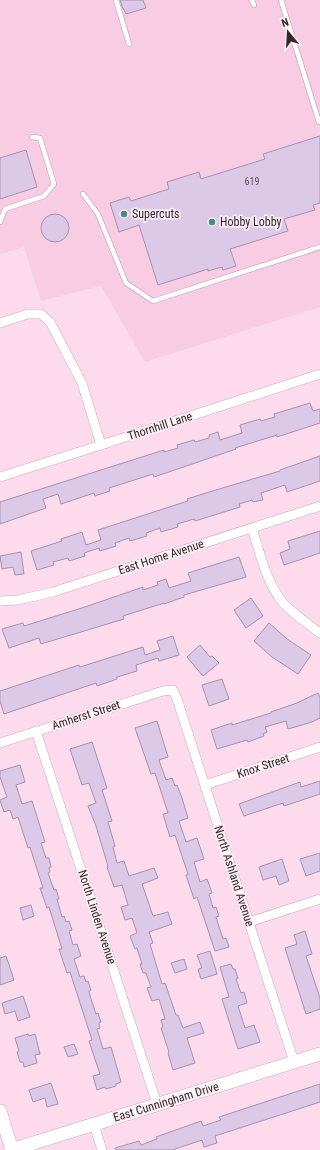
<svg xmlns="http://www.w3.org/2000/svg" width="320" height="1150" viewBox="0 0 320 1150" font-family="'Roboto Condensed',sans-serif">
<style>
.built{fill:#f8cde4}
.building{fill:#dbc9e7;stroke:#a593af}
.lines{fill:none;stroke-linecap:round;stroke-linejoin:round}
.lane-casing{stroke:#cba9bb;stroke-width:6}
.street-casing{stroke:#cba9bb;stroke-width:10}
.secondary-casing{stroke:#cba9bb;stroke-width:14}
.lane{stroke:#fff;stroke-width:4.5}
.street{stroke:#fff;stroke-width:9}
.secondary{stroke:#fff;stroke-width:13}
.poi-dot{fill:#468b82;stroke:#fceef5;stroke-width:1.5}
.labels{text-anchor:middle;dominant-baseline:central;stroke-width:3.5;stroke-linejoin:round;paint-order:stroke}
.number-label{font-size:10px;fill:#5e505c}
.poi-label{font-size:12px;fill:#35272e;stroke:#fceef5;text-anchor:start}
.street-label{font-size:12px;fill:#35272e;stroke:#fceef5}
</style>
<rect width="100%" height="100%" fill="#fddaec"/>
<path class="built" d="M0,0H320V307L145,362L101,286L41,301L24,247L0,254Z"/>
<path class="building" d="M120,0H143L146,8L126,14L124,9H123Z
M320,136V203L313,205L315,210L284,219L288,231L230,249L236,266L223,270L222,267L208,271V269L158,285L139,225L119,232L110,203L129,197L131,201L169,189L167,182L199,172L201,179L265,159L263,154Z
M26,150L37,187L0,199V158Z
M41 228a14 14 0 1 1 28 0a14 14 0 1 1-28 0Z
M310,403L313,411L320,409V423L277,437V435L235,448L236,449L154,477L153,474L109,488L110,491L95,496L94,493L61,504L58,494L43,499L46,508L0,524V502L164,450V452L178,448L177,445L194,440L195,442L209,438V435L218,432L220,440L242,433L240,425L260,419L261,421L275,417L274,414Z
M320,456V481L287,492L285,485L261,493L263,500L253,502L252,500L239,504L240,507L195,521L194,519L177,524L178,527L161,532L160,528L146,533L147,536L130,541L129,538L115,543L116,546L100,551L99,548L84,553L85,556L69,561L68,558L53,562L54,565L37,570L31,551L62,541L61,539L82,532L86,545L101,540L98,530L188,501L187,499L209,492L280,471V470Z
M320,531V553L284,565L280,553L290,549L288,541Z
M21,552L24,574L15,575L13,567L2,569L0,556Z
M239,557L246,577L184,595V597L164,604V603L123,616L124,619L41,644L39,638L9,648L2,629L23,623L24,626L85,607L143,587V590L158,585L157,582L166,579L169,588L191,581L188,573Z
M251,598L263,616L246,628L234,610Z
M269,623L287,639L311,655L298,674L272,657L254,641Z
M173,636L179,655L159,661L158,658L136,665L137,671L117,677V679L97,686L96,683L4,714L0,701V691L79,665L80,667L143,647L145,655L160,650L157,641Z
M200,645L210,657L212,656L219,663L203,676L187,657Z
M222,679L229,699L209,706L202,685Z
M318,693L320,697V718L312,722L288,729L286,721L265,727L267,732L263,734L264,736L248,742L247,740L217,749L211,730L232,723V725L271,713V712L297,703Z
M157,721L168,757L159,760L166,780L172,778L175,786L177,785L182,798L188,818L179,821L186,842L197,838L204,859L194,862L200,882L207,879L212,893L209,894L213,908L216,907L219,916L216,917L221,933L223,939L226,938L229,947L215,951L197,897L194,899L186,875L188,874L175,835L170,837L163,814L168,813L155,773L151,774L135,728Z
M92,742L107,788L102,790L112,821L108,822L115,846L113,847L117,863L124,861L129,876L154,868L158,878L142,884L153,916L168,912L172,924L149,932L153,943L150,944L162,984L165,983L176,1015H178L183,1028L200,1022L204,1033L187,1038L195,1063L173,1070L168,1053L169,1052L161,1028L163,1027L161,1020L165,1019L159,999L152,1001L147,988L151,987L146,973H143L140,964H142L137,948L135,949L130,936L137,933L132,918L125,920L121,907L128,905L122,885L114,887L107,867L108,866L96,826L88,806L96,803L89,783L82,785L70,749Z
M20,765L25,782L16,785L22,804L32,801L45,842L41,843L46,858H49L51,867L49,868L50,872L48,873L54,890L56,889L59,899H57L62,917L64,916L66,922L69,921L72,930L69,931L73,945L77,944L81,956L74,959L80,977L84,976L86,982L88,981L91,990L89,991L90,996L96,1014L98,1013L101,1022L99,1023L100,1028L97,1029L103,1049L111,1047L121,1082L116,1084V1086L106,1089L105,1087L97,1090L93,1076L100,1074L89,1041L92,1040L70,972L67,973L59,949H62L49,907L47,908L40,888H43L30,847L28,848L18,817L13,819L10,810L4,812L0,800L7,797L0,777V771Z
M320,781V794L284,806L283,803L244,816L239,804L300,782L301,787Z
M320,853V871L306,876L300,859Z
M282,859L289,881L279,885L276,876L263,880L259,867Z
M31,905L34,916L23,920L20,908Z
M305,931L312,954L306,956L320,998V1009L306,1014L285,948L297,944L294,935Z
M210,951L217,974L201,979L198,969L202,968L197,955Z
M6,956L14,980L0,985V958Z
M184,959L187,969L175,973L171,963Z
M231,964L233,969H235L238,978L236,979L241,993L244,992L247,1003L238,1006L245,1028L254,1025L260,1042L238,1049L222,999L229,997L220,967Z
M23,996L30,1017L18,1021L15,1011L5,1014L2,1003Z
M28,1034L29,1036L35,1034L40,1054L35,1055L37,1063L24,1067L23,1062H20L17,1052L19,1051L15,1038Z
M74,1044L78,1054L68,1057L64,1047Z
M51,1083L58,1104L47,1107L45,1098L33,1102L29,1090Z
M320,1084V1102L215,1136L217,1143L204,1147L202,1140L172,1150H116L115,1148L139,1141L141,1145L157,1139L156,1137L201,1121L203,1126L221,1120L219,1117Z"/>
<g class="lines">
<defs>
<path id="lane" d="M116,0L129,44
M252,0L254,5
M281,0L319,122
M83,194L98,214L126,283L153,301L320,247
M0,222L5,209L44,196L54,184L40,138L32,137"/>
<path id="street" d="M0,323L28,314H41L50,322L82,383L101,445
M0,477L101,445L320,374
M252,528C260,553 266,583 284,604C295,615 308,624 320,633
M0,601L18,600L53,592L320,506
M36,731L157,1104
M0,743L163,691L173,690L177,699L294,1062
M205,785L320,747
M249,922L320,899
M94,1124L102,1150"/>
<path id="secondary" d="M0,1111L12,1150
M11,1150L320,1054"/>
</defs>
<use href="#lane" class="lane-casing"/>
<use href="#street" class="street-casing"/>
<use href="#secondary" class="secondary-casing"/>
<use href="#lane" class="lane"/>
<use href="#street" class="street"/>
<use href="#secondary" class="secondary"/>
</g>
<g class="poi-dot">
<circle cx="124" cy="214" r="4"/>
<circle cx="212" cy="222" r="4"/>
</g>
<g class="labels">
<g class="number-label">
<text x="252" y="181">619</text>
</g>
<g class="poi-label">
<text x="132" y="214">Supercuts</text>
<text x="220" y="222">Hobby Lobby</text>
</g>
<g class="street-label">
<text transform="translate(160 426) rotate(-18)">Thornhill Lane</text>
<text transform="translate(161 557) rotate(-18)">East Home Avenue</text>
<text transform="translate(86 715) rotate(-18)">Amherst Street</text>
<text transform="translate(263 766) rotate(-18)">Knox Street</text>
<text transform="translate(234 876) rotate(72)">North Ashland Avenue</text>
<text transform="translate(97 917) rotate(72)">North Linden Avenue</text>
<text transform="translate(166 1102) rotate(-17)">East Cunningham Drive</text>
</g>
</g>
<g transform="translate(288 32) rotate(342)" stroke="#fceef5" stroke-width="3" paint-order="stroke">
<path d="M0-3L7 15L0 10L-7 15Z" fill="#35272e"/>
<text y="-6" font-size="11" font-weight="bold" text-anchor="middle" fill="#35272e">N</text>
</g>
</svg>
